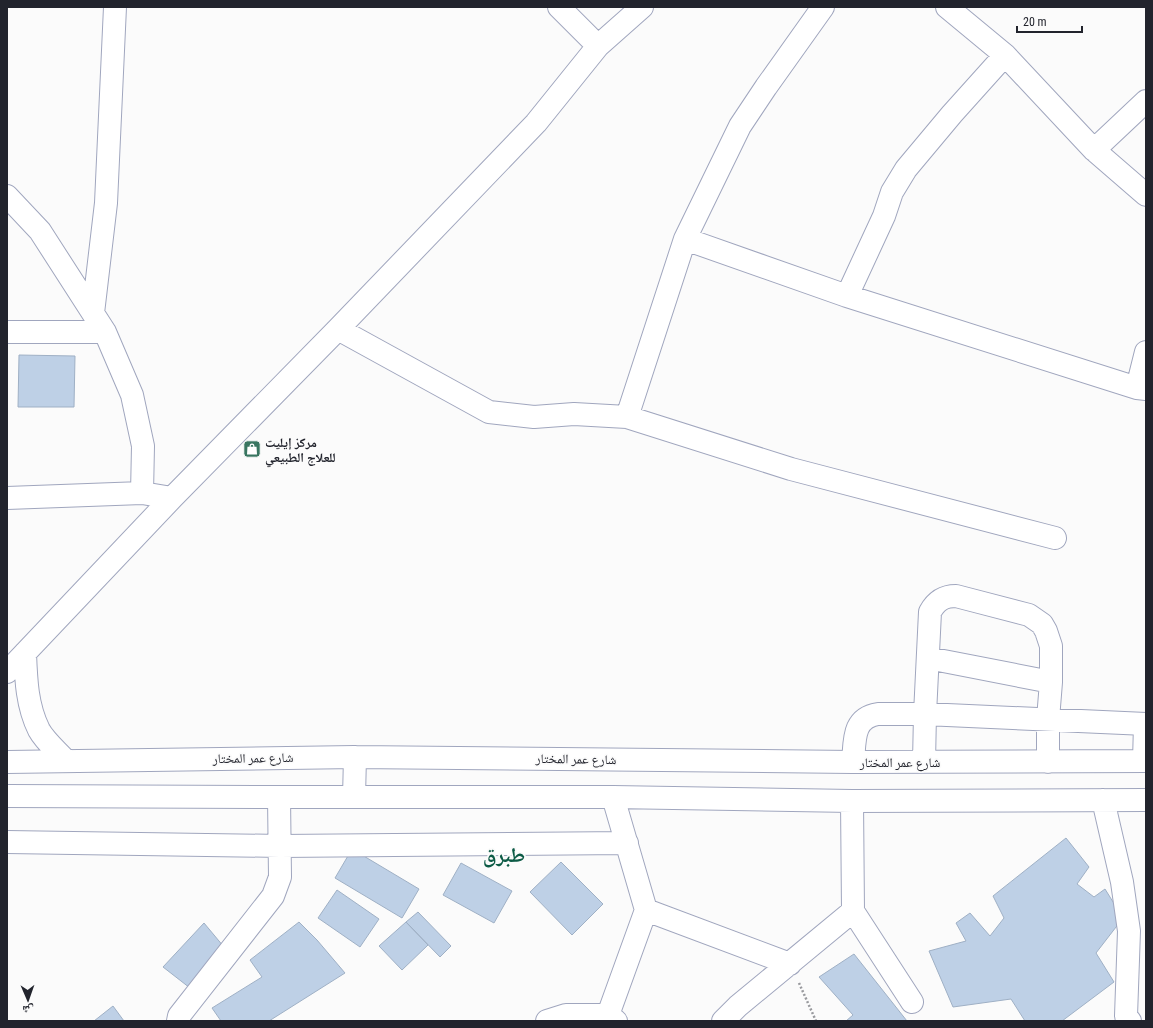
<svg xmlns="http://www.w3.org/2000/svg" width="1153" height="1028" viewBox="0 0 1153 1028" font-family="'Roboto Condensed','Noto Naskh Arabic',sans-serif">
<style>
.building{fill:#bed0e6;stroke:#9fb0c5}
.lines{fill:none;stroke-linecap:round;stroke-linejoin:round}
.minor-casing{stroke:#a0a6be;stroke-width:24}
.path{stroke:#98999d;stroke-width:2.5;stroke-dasharray:2 2;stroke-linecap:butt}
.minor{stroke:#fff;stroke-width:22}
.labels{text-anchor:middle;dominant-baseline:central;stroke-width:3.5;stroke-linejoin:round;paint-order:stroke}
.poi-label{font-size:13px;font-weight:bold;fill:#22242d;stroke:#fbfbfb;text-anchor:start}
.street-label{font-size:13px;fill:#22242d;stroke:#fbfbfb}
.town-label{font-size:21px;font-weight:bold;fill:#0d5b46;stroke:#fbfbfb}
</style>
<rect width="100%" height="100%" fill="#fbfbfb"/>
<path class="building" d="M19,355L75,356L74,407H18Z
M1066,838L1089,867L1077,884L1094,897L1105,889L1123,918L1096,953L1114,982L1062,1021H1025L1011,999L953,1007L929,951L966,941L956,923L970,913L990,936L1004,918L993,896Z
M352,849L419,889L402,918L335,878Z
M561,862L603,904L572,935L530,892Z
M461,863L512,891L494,923L443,895Z
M337,890L379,919L360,947L318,918Z
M418,912L451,946L440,957L406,922Z
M299,922L317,940L345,973L269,1021H221L212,1008L262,977L250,960Z
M406,922L428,945L402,970L379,946Z
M204,923L224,947L190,988L163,967Z
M854,954L907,1021H846L853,1015L819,977Z
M113,1006L124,1021H94Z"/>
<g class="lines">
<defs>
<path id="minor" d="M559,7L598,46
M823,7L766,87L740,126L685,239L847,296L1137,388L1146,389
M947,7L1005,55L1094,150L1146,195
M1094,150L1146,101
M7,196L40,231L105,332L132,395L143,446L142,493L172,498
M847,296L884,216L892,192L906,169L952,114L1005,55
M93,313L106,203L115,7
M338,329L489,412L534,417L574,414L627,417L791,469L1055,538
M7,332H105
M1137,388L1146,352
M627,417L685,239
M7,498L142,493
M25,653C26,680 27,706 39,730C45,741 57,751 66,761
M928,658L1051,682
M7,672L172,498L338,329L536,123L598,46L642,7
M1144,761L1145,724
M7,762L355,757L853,762L1146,761
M853,762C855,741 852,718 878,714H925L1146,724
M924,762L925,714L930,612C936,601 943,596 956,596L1029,615L1042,624L1046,631L1051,646V682L1048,719V762
M7,796L279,797H613L852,801L1146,800
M354,797L355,757
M1103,800L1122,882L1129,931L1126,1016L1130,1021
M852,801L853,911
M7,842L280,846L627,843
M646,910L790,964
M608,1015L646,910L613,797
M178,1021L179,1016L273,896L280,877L279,797
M547,1021L566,1015H608L616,1021
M723,1021L738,1006L853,911L912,1002"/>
</defs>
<use href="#minor" class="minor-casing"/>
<path class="path" d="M799,983L816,1021"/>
<use href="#minor" class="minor"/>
</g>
<defs>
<symbol id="shop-square" viewBox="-11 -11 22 22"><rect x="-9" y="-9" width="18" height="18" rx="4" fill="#387560" stroke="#fbfbfb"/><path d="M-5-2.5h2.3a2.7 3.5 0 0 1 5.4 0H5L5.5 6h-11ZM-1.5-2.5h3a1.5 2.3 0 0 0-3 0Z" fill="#fff"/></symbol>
</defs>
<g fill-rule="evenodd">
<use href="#shop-square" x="242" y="439" width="20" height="20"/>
</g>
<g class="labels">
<g class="poi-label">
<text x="265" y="442">مركز إيليت<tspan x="265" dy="15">للعلاج الطبيعي</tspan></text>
</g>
<g class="street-label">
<text transform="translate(253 758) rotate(-1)">شارع عمر المختار</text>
<text transform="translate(576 759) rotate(1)">شارع عمر المختار</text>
<text x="900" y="762">شارع عمر المختار</text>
</g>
<g class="town-label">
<text x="504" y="855">طبرق</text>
</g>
</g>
<rect width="1153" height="1028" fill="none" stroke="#22242d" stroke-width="16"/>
<g transform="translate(28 1000) rotate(178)" stroke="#fbfbfb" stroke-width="3" paint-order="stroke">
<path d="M0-3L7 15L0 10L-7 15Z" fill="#22242d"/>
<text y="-6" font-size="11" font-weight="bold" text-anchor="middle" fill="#22242d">ش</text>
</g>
<path d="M1017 26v6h65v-6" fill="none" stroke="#22242d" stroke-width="2"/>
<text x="1023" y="26" font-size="12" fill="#22242d" stroke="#fbfbfb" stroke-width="3" paint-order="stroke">20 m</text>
</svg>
